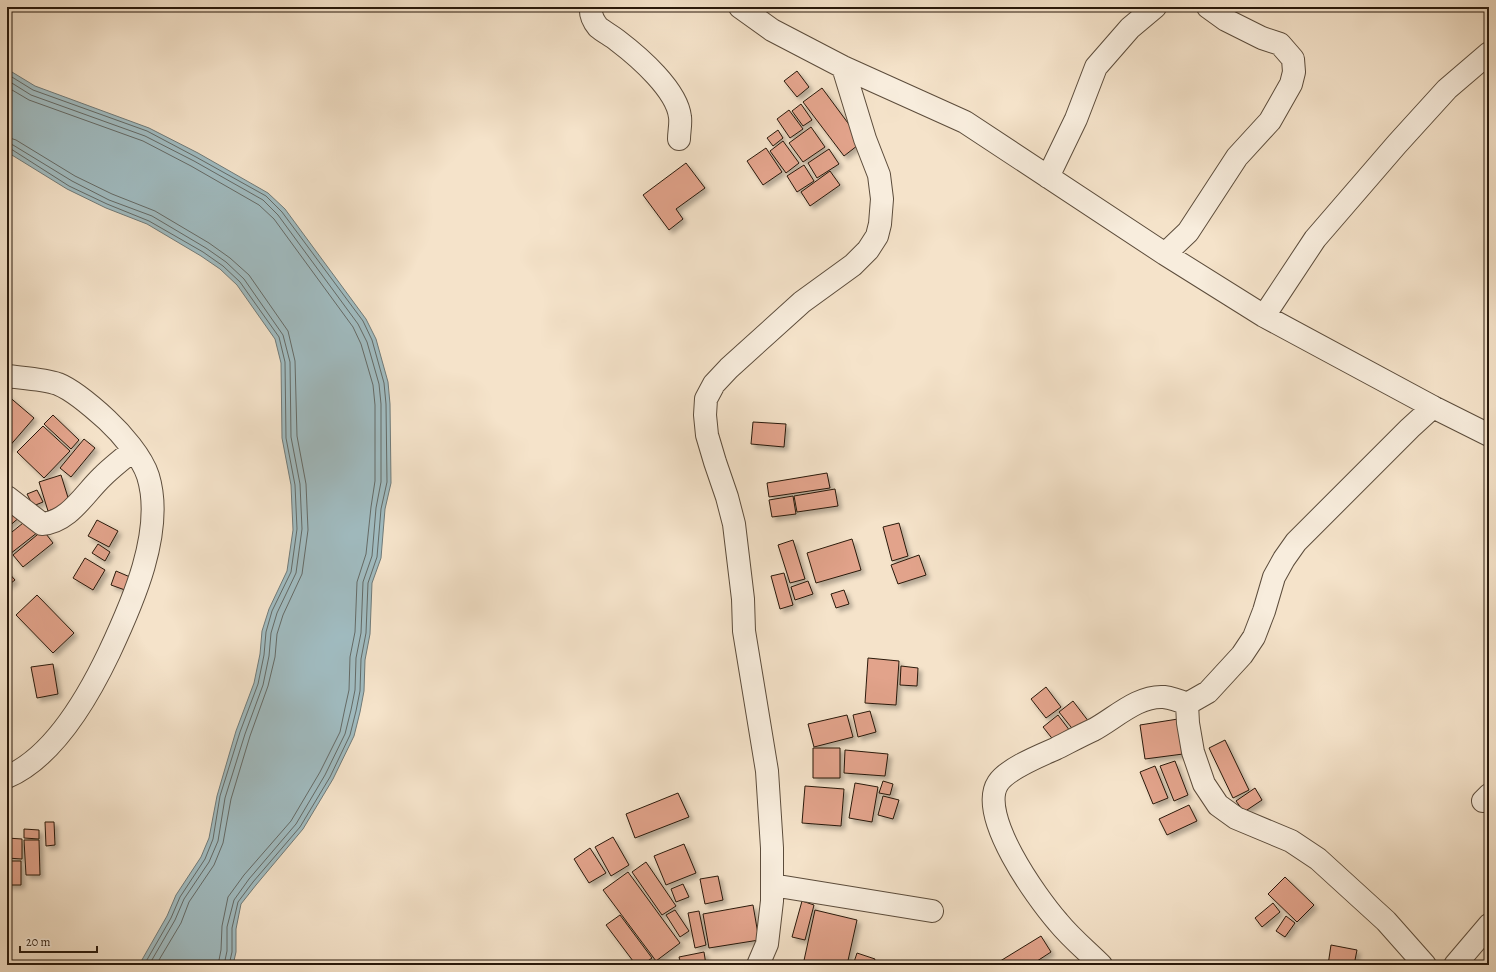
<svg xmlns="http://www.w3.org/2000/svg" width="1496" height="972" viewBox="0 0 1496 972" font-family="Alegreya,serif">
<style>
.water{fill:#a0bbc0;stroke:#707a78}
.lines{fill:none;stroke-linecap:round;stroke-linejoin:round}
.shore{stroke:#646a66;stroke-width:1}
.building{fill:#e2a38b;stroke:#29190b;filter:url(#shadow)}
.minor-casing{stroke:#5c4c3b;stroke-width:24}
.minor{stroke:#f8eddd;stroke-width:22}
</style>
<defs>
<filter id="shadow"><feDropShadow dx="3.5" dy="3.5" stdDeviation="2" flood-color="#0004"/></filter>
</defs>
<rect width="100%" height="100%" fill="#f5e3ca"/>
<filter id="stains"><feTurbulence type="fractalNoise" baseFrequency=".005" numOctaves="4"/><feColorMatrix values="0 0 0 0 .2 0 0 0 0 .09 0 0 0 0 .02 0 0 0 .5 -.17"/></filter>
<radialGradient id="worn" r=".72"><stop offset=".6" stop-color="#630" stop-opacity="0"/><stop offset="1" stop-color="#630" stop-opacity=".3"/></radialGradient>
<path class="water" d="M7,69L35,86L149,128L198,153L268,193L285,209L366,319L376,339L388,382L390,404L391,483L385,509L381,558L372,583L370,634L365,660L364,691L360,712L354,736L333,779L303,829L256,885L241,904L236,929V952L233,965H139L167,916L176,895L201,857L209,838L217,796L236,731L254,683L260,654L262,631L269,609L287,571L293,530L291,485L282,438L281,363L275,339L237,285L220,269L201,256L147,224L106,208L67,189L7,152Z"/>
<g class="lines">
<path class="shore" d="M7,74L33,90L147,131L196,157L266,196L282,212L363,321L372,340L384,383L386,404L387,482L381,509L377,557L368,583L366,633L361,659L360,691L356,711L350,735L330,777L300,827L253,882L238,902L232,928V952L229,965
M7,80L31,95L145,136L194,161L263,200L278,215L358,324L367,342L379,384L381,404V482L376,508L372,556L363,582L361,633L356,658L355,690L351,710L345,734L325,775L296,824L249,879L234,900L227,927V951L224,965
M7,87L29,100L143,141L191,166L259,205L274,219L353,327L361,344L373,385L375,405V481L371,507L366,554L357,582L355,632L350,657L349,690L345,708L340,732L320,772L291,821L244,875L228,897L222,926L221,950L218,965
M7,137L16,140L75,176L112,194L155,211L209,243L230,258L249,275L288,331L295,361L297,436L306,484L308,530L302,574L283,615L277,634L275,657L268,686L250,736L231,799L223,843L214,865L189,902L181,923L156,965
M7,143L13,145L72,181L109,200L152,216L206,248L226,262L244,279L283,335L290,362L291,437L300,484L302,529L296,573L277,613L271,633L269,656L263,685L245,734L225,798L218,841L209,862L184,899L175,920L149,965
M7,148L11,149L69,186L107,204L149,221L203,252L223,266L240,282L279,337L285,362L286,438L295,485L297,529L291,572L272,611L266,632L264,655L258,684L240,732L220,796L213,839L205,859L180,897L171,918L144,965"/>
</g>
<path class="building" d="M797,71L809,87L797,97L784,81Z
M822,88L862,142L844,156L803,102Z
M801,104L812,120L803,126L792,111Z
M789,110L803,129L790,138L777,119Z
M811,127L825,147L803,162L789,143Z
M778,130L783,138L773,146L767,138Z
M783,141L799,163L786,173L770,151Z
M766,148L782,172L763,185L747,161Z
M829,149L839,164L817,178L808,163Z
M686,163L705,188L676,209L683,219L669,230L643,195Z
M804,165L814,181L797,192L787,176Z
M830,171L840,185L810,206L801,192Z
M7,395L34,418L7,449Z
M53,415L79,440L71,449L44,424Z
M753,422L786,424L784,447L751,444Z
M43,426L70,451L44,478L17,452Z
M84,439L95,448L71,477L60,468Z
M827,473L830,488L769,497L767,483Z
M61,475L70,504L48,511L39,482Z
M835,489L838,506L797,512L794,496Z
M37,490L43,502L33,506L27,494Z
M793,496L796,514L772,517L769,500Z
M14,507L21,516L7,528V512Z
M28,519L38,532L10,554L7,549V536Z
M97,520L118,531L109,547L88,536Z
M899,523L908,556L892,561L883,527Z
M43,530L53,543L23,567L13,555Z
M852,539L861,570L816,583L807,553Z
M793,540L805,579L790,583L778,545Z
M98,544L110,552L105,561L92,553Z
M919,555L926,575L898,584L891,565Z
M85,558L105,570L93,590L73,578Z
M7,571L15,580L7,586Z
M116,571L130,577L125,590L111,585Z
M784,573L793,605L780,609L771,576Z
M808,581L813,594L795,600L791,587Z
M844,590L849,604L836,608L831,594Z
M37,595L74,633L53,653L16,615Z
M868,658L899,661L896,705L865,703Z
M53,664L58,694L37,698L31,667Z
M901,666L918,668L917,686L900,685Z
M1046,687L1061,707L1046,718L1031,699Z
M1073,701L1089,722L1075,732L1059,712Z
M870,711L876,732L858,737L853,715Z
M847,715L853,737L814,747L808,724Z
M1058,715L1070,731L1055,742L1043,727Z
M1178,719L1183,754L1145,759L1140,725Z
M1225,740L1249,790L1233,798L1209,748Z
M813,748H840V778H813Z
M845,750L888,754L885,776L844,773Z
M1175,761L1188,795L1174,801L1160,766Z
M1155,766L1168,798L1153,804L1140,772Z
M883,781L893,784L890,795L879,793Z
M855,783L878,787L872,822L849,818Z
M805,786L844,789L841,826L802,823Z
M1255,788L1262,800L1244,812L1236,801Z
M678,793L689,817L635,838L626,814Z
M883,796L899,800L893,819L878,815Z
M1189,805L1197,821L1167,835L1159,819Z
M45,822H54L55,845L46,846Z
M24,829L39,830V839L24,838Z
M613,837L629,865L611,876L595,847Z
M7,838L22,839V859L7,858Z
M24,840H39L40,875H26Z
M684,844L696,873L666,885L654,856Z
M590,848L606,873L589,883L574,859Z
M7,861H21V885H7Z
M646,862L676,906L662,915L632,872Z
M628,872L680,943L656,961L603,890Z
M718,876L723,900L705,904L700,879Z
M1285,877L1314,905L1297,922L1268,894Z
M683,884L689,897L676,902L671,889Z
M802,901L814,905L805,940L792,937Z
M1273,903L1280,912L1262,927L1255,918Z
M753,905L759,940L709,948L703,914Z
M675,910L689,931L680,937L666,915Z
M815,910L857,920L847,965H803Z
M699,911L706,945L695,948L688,913Z
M620,915L652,958L642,965H636L606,925Z
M1286,916L1295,923L1285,937L1276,931Z
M1041,936L1051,952L1031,965H998L997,963Z
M1331,945L1357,950L1354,965H1328Z
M704,952L706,965H681L679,957Z
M857,953L875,959L873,965H853Z
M729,963L730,965H716Z"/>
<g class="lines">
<defs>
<path id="minor" d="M591,7C590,15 593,21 598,27C604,32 612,36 618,41C639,57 677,90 680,117C681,124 679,132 679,139
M740,7L772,30L843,67L965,122L1165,254L1264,316L1433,407L1489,435
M1048,177L1076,119L1096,67L1130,28L1155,7
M1165,254L1188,232L1237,157L1270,121L1291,84L1294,72L1293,59L1280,44L1262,38L1226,20L1208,7
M1264,316L1315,239L1397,144L1447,89L1489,53
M7,376C22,378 44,379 58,384C73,390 95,409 107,420C121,433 142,457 148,476C165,531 132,604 109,653C88,697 54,757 7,777
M7,497L42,524C69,522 84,494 102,477C112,467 123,459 133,450
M1483,801L1489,795
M772,885L932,911
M758,965L767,944L772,901V848L767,771L744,631L743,599L734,524L727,497L715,462L707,435L705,415L706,399L714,384L729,368L802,302L853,265L868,250L877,236L880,224L882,199L879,175L865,139L843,67
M1101,965C1087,951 1071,938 1058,922C1037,898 977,815 998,783C1007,769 1039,756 1055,749C1067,743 1080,736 1093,730C1114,719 1138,695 1164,697C1172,698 1180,701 1187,704
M1425,965L1386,921L1318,859L1291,841L1236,818L1218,805L1204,784L1193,752L1188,723L1187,704L1208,692L1242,655L1254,637L1264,611L1274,577L1284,559L1296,542L1410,428L1433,407
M1455,965L1489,925"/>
</defs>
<use href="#minor" class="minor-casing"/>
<use href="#minor" class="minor"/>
</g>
<rect width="1496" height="972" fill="none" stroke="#f5e3ca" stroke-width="24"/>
<rect x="8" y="8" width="1480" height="956" fill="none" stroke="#29190b" stroke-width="2"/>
<rect x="12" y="12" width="1472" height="948" fill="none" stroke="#29190b"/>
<path d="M20 946v6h77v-6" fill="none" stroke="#29190b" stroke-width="2"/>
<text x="26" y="946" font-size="12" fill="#29190b" stroke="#f8eddd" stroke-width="3" paint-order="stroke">20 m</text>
<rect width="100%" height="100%" filter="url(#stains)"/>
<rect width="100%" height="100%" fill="url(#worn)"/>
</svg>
